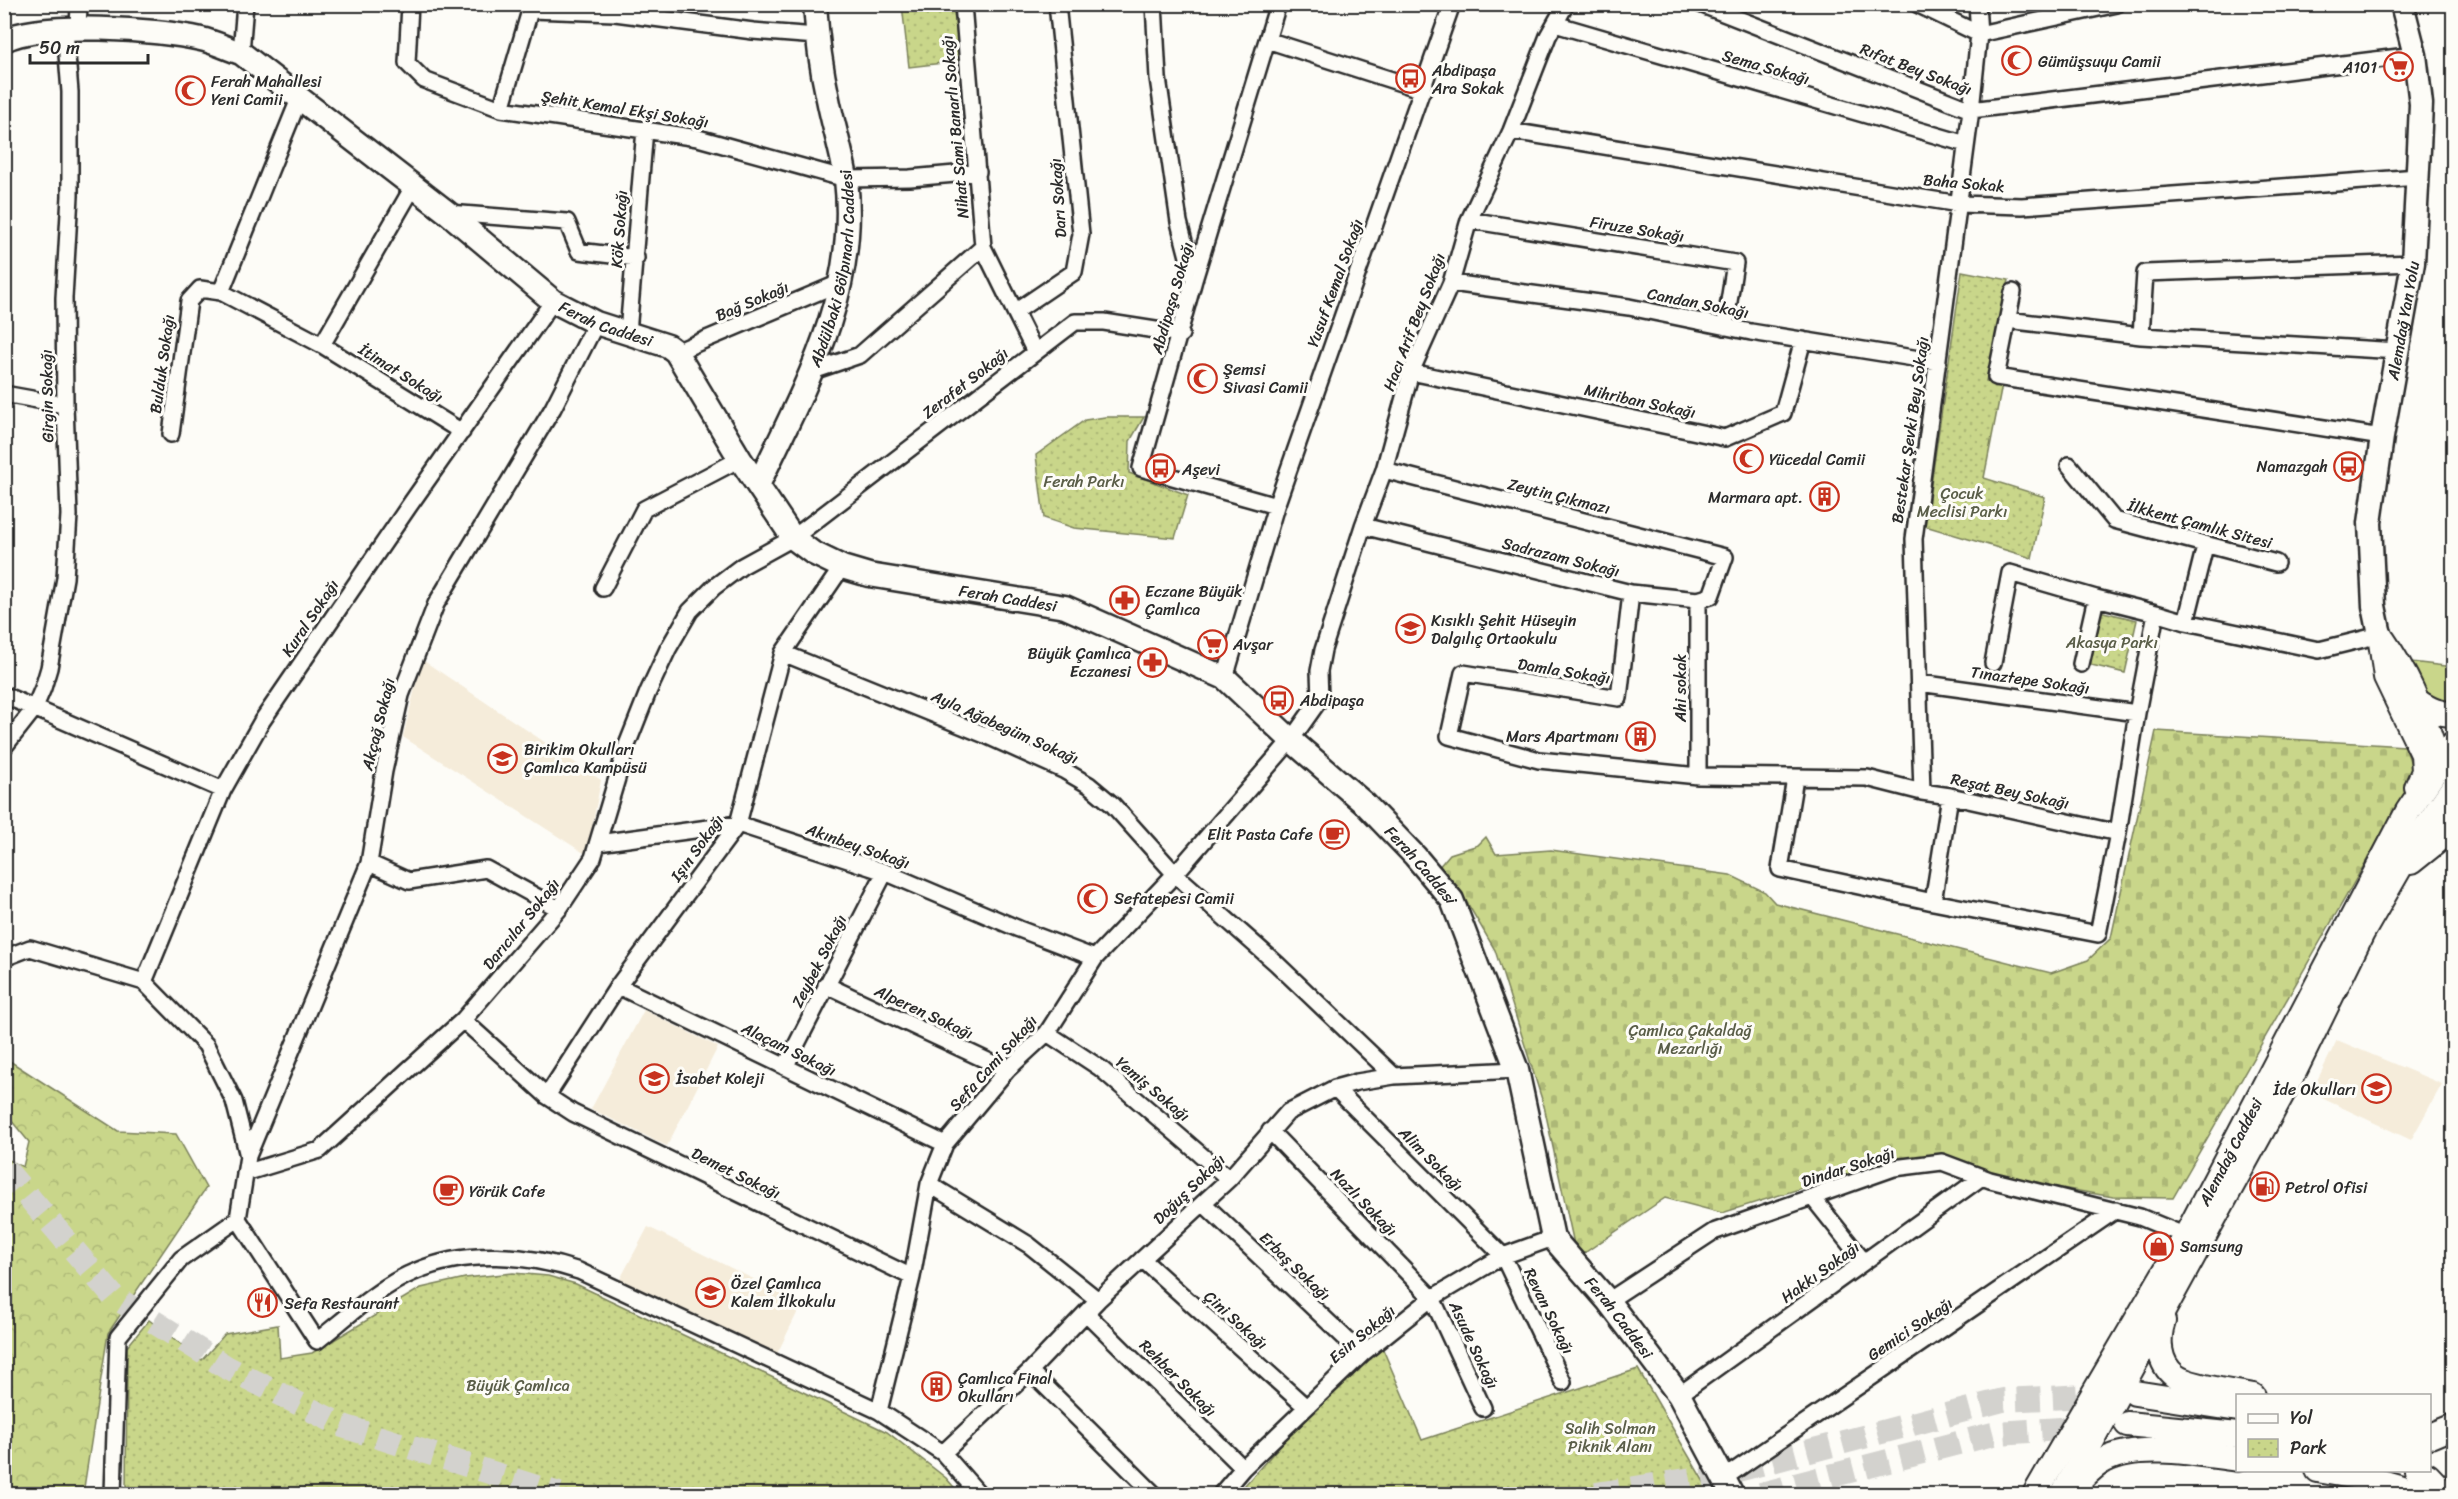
<svg xmlns="http://www.w3.org/2000/svg" width="2458" height="1499" viewBox="0 0 2458 1499" font-family="Sriracha,sans-serif">
<style>
.built{fill:#f5ecda}
.grass{fill:#c9d68a;stroke:#7a805a;stroke-width:1.5}
.forest{fill:url(#forest-crowns);stroke:#7a805a;stroke-width:1.5}
.cemetery{fill:url(#cemetery-stones);stroke:#7a805a;stroke-width:1.5}
.park{fill:url(#park-dots);stroke:#7a805a;stroke-width:1.5}
.lines{fill:none;stroke-linecap:round;stroke-linejoin:round}
.primary-tunnel{stroke:#d3d2ce;stroke-width:24;stroke-dasharray:24 12;stroke-linecap:butt}
.street-casing{stroke:#2b2b2b;stroke-width:20}
.secondary-casing{stroke:#2b2b2b;stroke-width:27}
.primary-casing{stroke:#2b2b2b;stroke-width:28}
.street{stroke:#fdfcf7;stroke-width:15}
.secondary{stroke:#fdfcf7;stroke-width:22}
.primary{stroke:#fdfcf7;stroke-width:24}
.labels{text-anchor:middle;dominant-baseline:central;stroke-width:6;stroke-linejoin:round;paint-order:stroke}
.poi-label{font-size:16px;fill:#2b2b2b;stroke:#fdfcf7;text-anchor:start}
.street-label{font-size:16px;fill:#2b2b2b;stroke:#fdfcf7}
.park-label{font-size:16px;fill:#5a5e48;stroke:#fdfcf7}
</style>
<defs>
<pattern id="forest-crowns" width="20" height="18" patternUnits="userSpaceOnUse" patternTransform="scale(1.5)"><rect width="20" height="18" fill="#c9d68a"/><path d="M2 6a3 3 0 1 1 6 0M12 15a3 3 0 1 1 6 0" fill="none" stroke="#adb877"/></pattern>
<pattern id="cemetery-stones" width="16" height="16" patternUnits="userSpaceOnUse" patternTransform="scale(1.5)"><rect width="16" height="16" fill="#c9d68a"/><path d="M2 7V4a2 2 0 0 1 4 0v3zM10 15v-3a2 2 0 0 1 4 0v3z" fill="#adb877"/></pattern>
<pattern id="park-dots" width="8" height="8" patternUnits="userSpaceOnUse" patternTransform="scale(1.5)"><rect width="8" height="8" fill="#c9d68a"/><path d="M2 2h.1M6 6h.1" fill="none" stroke="#adb877" stroke-width="1.8" stroke-linecap="round"/></pattern>
</defs>
<rect width="100%" height="100%" fill="#fdfcf7"/>
<filter id="ink" filterUnits="userSpaceOnUse"><feTurbulence type="fractalNoise" baseFrequency=".0167" numOctaves="2"/><feDisplacementMap in="SourceGraphic" scale="12" xChannelSelector="R" yChannelSelector="G"/><feConvolveMatrix kernelMatrix="1 2 1 2 8 2 1 2 1" color-interpolation-filters="sRGB"/></filter>
<g filter="url(#ink)">
<path class="built" d="M424,661L601,780L587,855L403,737L416,684Z
M644,1010L718,1047L667,1146L591,1109Z
M2337,1040L2442,1084L2411,1140L2311,1093Z
M648,1227L802,1303L777,1354L711,1327L619,1281Z"/>
<path class="grass" d="M2411,662L2453,667V700L2432,701L2421,686Z"/>
<path class="forest" d="M5,1058L118,1131L176,1134L206,1188L108,1333L83,1494H5V1158L23,1167L29,1142L5,1113Z"/>
<path class="cemetery" d="M2156,731L2405,746L2415,776L2173,1198L2113,1197L1993,1176L1959,1159L1930,1156L1883,1163L1722,1213L1665,1198L1577,1258L1544,1106L1495,950L1462,894L1438,868L1450,854L1478,845L1486,837L1496,854L1551,850L1730,875L1765,892L1775,903L2051,973L2088,960L2111,938Z"/>
<path class="park" d="M902,5H953L960,61L909,67Z
M1962,271L2009,280L1986,381L2002,385L1984,478L2045,497L2032,558L1925,526Z
M1105,417H1144L1130,441L1129,473L1188,495L1175,538L1074,528L1044,518L1036,455L1085,420Z
M2099,611L2137,620L2125,673L2087,664Z
M513,1273L548,1276L576,1284L887,1432L946,1478L960,1494H126L127,1347L149,1320L202,1360L225,1334L278,1325L280,1358L312,1353L421,1288L465,1278Z
M1382,1347L1422,1440L1638,1369L1711,1494H1237L1285,1440Z"/>
<g class="lines">
<path class="primary-tunnel" d="M4,1168L113,1296L226,1367L343,1426L559,1494
M1596,1494L1719,1475L2003,1400L2111,1395
M1761,1494L1997,1433L2092,1427"/>
<defs>
<path id="street" d="M410,4L407,63L424,80L501,109L698,138L846,179L910,178L978,172
M1154,4L1158,78L1179,222L1194,280
M1700,4L1971,110L2415,55
M1917,4L1979,34L2117,4
M531,10L615,13L753,31L817,36
M1555,24L1966,144
M78,29L79,4
M1267,40L1423,90
M241,53L245,4
M299,99L221,292L322,345L413,187
M501,109L532,4
M1511,131L1959,204L2022,206L2418,177
M449,213L567,222L579,251L636,258
M1469,220L1735,263L1725,327
M983,247L1015,312
M1451,283L1629,307L1751,332L1938,362
M2013,292L1996,377L2382,437
M2007,320L2141,336L2399,351
M628,333L645,129
M2141,336L2145,273L2413,263
M322,345L462,432
M676,352L842,282
M1035,352L1015,312L1074,272L1081,234L1057,4
M813,371L860,355L983,247L963,4
M1411,372L1725,438L1783,413L1803,340
M4,394L65,405
M171,434L189,301L200,289L221,292
M2069,465L2114,520L2276,563
M1276,506L1141,468L1194,280L1278,4
M1363,526L1631,593L1698,600L1711,596L1725,557L1384,470
M603,588L644,509L740,459
M1631,593L1619,698L1463,673L1449,736L1539,760L1698,776L1867,778L1922,792L1950,796L2118,833L2137,713L2156,613L2186,622L2319,650L2380,635
M2096,598L2156,613
M1698,600V776
M2186,622L2205,546
M783,653L985,735L1065,771L1089,785L1113,805L1175,874L1276,963L1394,1076
M1993,663L2010,573L2096,598L2081,664
M1225,678L1276,506L1452,4
M1919,683L2137,713
M4,695L223,790
M4,747L34,709L43,688L49,668L65,578L69,515L65,405L64,298L70,196V92L65,30
M1795,778L1780,869L1933,902
M1922,792L1914,539L1971,110L1979,34L1977,4
M1950,796L1933,902L2098,934L2118,833
M598,843L738,824L885,872L1019,929L1095,958
M369,863L409,881L486,869L559,909
M4,958L30,948L144,982L206,1045L234,1101L248,1156L238,1219
M144,982L223,790L262,721L409,506L553,301
M826,985L1007,1070
M618,986L945,1144
M463,1020L547,1096L573,1113L912,1277
M1047,1033L1100,1068L1229,1179
M785,1067L885,872
M1335,1088L1503,1256L1563,1382
M547,1096L618,986L738,824L783,653L842,567
M1270,1131L1432,1298L1483,1408
M248,1156L369,863L384,771L401,695L436,604L553,408L596,323
M245,1173L320,1150L463,1020L559,909L593,858L627,745L648,692L668,649L690,611L714,587L742,566L793,538L1075,322H1104L1181,334
M929,1184L1029,1245L1098,1300
M1813,1198L1864,1262
M1203,1203L1362,1354
M1142,1259L1306,1407
M1608,1301L1713,1232L1894,1168L1942,1162L1990,1180L2140,1217L2186,1236
M1087,1314L1243,1468
M1030,1371L1154,1494
M1679,1395L1982,1177
M879,1411L912,1277L929,1184L945,1144L1007,1070L1047,1033L1095,958L1175,874L1291,740L1320,699L1319,671L1323,650L1363,526L1384,470L1411,372L1451,283L1469,220L1511,131L1548,36L1566,4
M943,1453L1030,1371L1098,1300L1229,1179L1288,1112L1335,1088L1357,1082L1394,1076L1517,1070
M1724,1478L2116,1210
M113,1494L118,1337L181,1259L238,1219L317,1341C346,1318 380,1286 414,1272C466,1249 527,1254 579,1271L879,1411L943,1453L979,1494
M1221,1494L1243,1468L1362,1354L1432,1298L1503,1256L1553,1238"/>
<g id="secondary">
<path id="s1" d="M4,40C43,21 158,29 201,39C215,42 228,49 241,53L448,213L553,301L596,323L668,346L676,352L740,459L793,538L813,553L842,567L869,575L1065,607L1225,678L1291,740L1366,805L1415,856L1452,900L1517,1070L1553,1238L1608,1301L1679,1395L1732,1494"/>
<path id="s2" d="M758,485C805,387 859,291 846,179C842,152 833,125 828,99C821,68 817,36 815,4"/>
<path id="s3" d="M2380,635L2374,606L2370,523L2382,437L2413,263L2419,149L2421,104L2415,55L2402,4"/>
</g>
<g id="primary">
<path d="M2380,635L2386,677L2423,754L2424,771L2417,787"/>
<path d="M2383,640C2407,675 2419,703 2432,743"/>
<path d="M2418,702C2430,710 2439,714 2454,714"/>
<path d="M2411,862L2441,838L2454,818"/>
<path d="M2163,1321C2157,1339 2158,1363 2175,1376C2189,1387 2235,1392 2253,1396"/>
<path d="M2135,1393L2238,1409"/>
<path d="M2127,1424L2238,1435"/>
<path d="M2430,1436L2454,1426"/>
<path d="M2318,1470C2352,1476 2387,1481 2418,1494"/>
<path d="M2417,1470L2428,1476L2445,1494"/>
<path d="M2073,1487C2083,1478 2093,1465 2105,1460C2139,1442 2200,1454 2238,1459"/>
<path id="s4" d="M2035,1494L2186,1236L2408,811L2454,743"/>
<path d="M2063,1494L2295,1070L2362,933L2407,855L2454,786"/>
</g>
</defs>
<use href="#street" class="street-casing"/>
<use href="#secondary" class="secondary-casing"/>
<use href="#primary" class="primary-casing"/>
<use href="#street" class="street"/>
<use href="#secondary" class="secondary"/>
<use href="#primary" class="primary"/>
</g>
</g>
<defs>
<symbol id="mosque-ring" viewBox="-11 -11 22 22"><circle r="9.5" fill="#fdfcf7" stroke="#c8321e" stroke-width="1.5"/><path d="M3.5-4.9A6 6 0 1 0 3.5 4.9A5 5 0 1 1 3.5-4.9Z" fill="#c8321e"/></symbol>
<symbol id="supermarket-ring" viewBox="-11 -11 22 22"><circle r="9.5" fill="#fdfcf7" stroke="#c8321e" stroke-width="1.5"/><path d="M-6-5.5h2.5l.6 2H6L4.5 2H-2.5L-4.4-4H-6ZM-1.5 3.2a1.3 1.3 0 1 0 .1 0ZM3 3.2a1.3 1.3 0 1 0 .1 0Z" fill="#c8321e"/></symbol>
<symbol id="bus-ring" viewBox="-11 -11 22 22"><circle r="9.5" fill="#fdfcf7" stroke="#c8321e" stroke-width="1.5"/><path d="M-5-6H5V4H4V6H2V4H-2V6H-4V4H-5ZM-3.5-4V0h7V-4ZM-3.5 1.2v1.5H-2V1.2ZM2 1.2v1.5H3.5V1.2Z" fill="#c8321e"/></symbol>
<symbol id="building-ring" viewBox="-11 -11 22 22"><circle r="9.5" fill="#fdfcf7" stroke="#c8321e" stroke-width="1.5"/><path d="M-4-6H4V6H1V3H-1V6H-4ZM-2.5-4.3h1.7v1.8h-1.7ZM.8-4.3h1.7v1.8H.8ZM-2.5-1h1.7V.8h-1.7ZM.8-1h1.7V.8H.8Z" fill="#c8321e"/></symbol>
<symbol id="pharmacy-ring" viewBox="-11 -11 22 22"><circle r="9.5" fill="#fdfcf7" stroke="#c8321e" stroke-width="1.5"/><path d="M-2-6h4v4h4v4h-4v4h-4v-4h-4v-4h4Z" fill="#c8321e"/></symbol>
<symbol id="school-ring" viewBox="-11 -11 22 22"><circle r="9.5" fill="#fdfcf7" stroke="#c8321e" stroke-width="1.5"/><path d="M0-5L7-2L0 1L-7-2ZM-4 1L0 2.5L4 1V4Q0 6-4 4Z" fill="#c8321e"/></symbol>
<symbol id="cafe-ring" viewBox="-11 -11 22 22"><circle r="9.5" fill="#fdfcf7" stroke="#c8321e" stroke-width="1.5"/><path d="M-5.5-4.5H6V0H3Q3 3.5 0 3.5H-2.5Q-5.5 3.5-5.5 0ZM3-3.2v2h1.7v-2ZM-6 4.5H4V6H-6Z" fill="#c8321e"/></symbol>
<symbol id="fuel-ring" viewBox="-11 -11 22 22"><circle r="9.5" fill="#fdfcf7" stroke="#c8321e" stroke-width="1.5"/><path d="M-5.5-6h7V0h2V4h1.3V-2.5L3-4.5l.8-.8L6-3V5H2.5V1h-1V6h-7ZM-4.2-4.7v3.2H.2V-4.7Z" fill="#c8321e"/></symbol>
<symbol id="shop-ring" viewBox="-11 -11 22 22"><circle r="9.5" fill="#fdfcf7" stroke="#c8321e" stroke-width="1.5"/><path d="M-5-2.5h2.3a2.7 3.5 0 0 1 5.4 0H5L5.5 6h-11ZM-1.5-2.5h3a1.5 2.3 0 0 0-3 0Z" fill="#c8321e"/></symbol>
<symbol id="restaurant-ring" viewBox="-11 -11 22 22"><circle r="9.5" fill="#fdfcf7" stroke="#c8321e" stroke-width="1.5"/><path d="M-5-6h1v4h1v-4h1v4h1v-4h1v5L-1.5 .5V6h-2V.5L-5-1ZM5-6V6H3V1.5H1.5Q1.5-4 5-6Z" fill="#c8321e"/></symbol>
</defs>
<g fill-rule="evenodd">
<use href="#mosque-ring" x="2000" y="44" width="33" height="33"/>
<use href="#supermarket-ring" x="2382" y="50" width="33" height="33"/>
<use href="#bus-ring" x="1394" y="62" width="33" height="33"/>
<use href="#mosque-ring" x="174" y="74" width="33" height="33"/>
<use href="#mosque-ring" x="1186" y="362" width="33" height="33"/>
<use href="#mosque-ring" x="1732" y="442" width="33" height="33"/>
<use href="#bus-ring" x="2332" y="450" width="33" height="33"/>
<use href="#bus-ring" x="1144" y="452" width="33" height="33"/>
<use href="#building-ring" x="1808" y="480" width="33" height="33"/>
<use href="#pharmacy-ring" x="1108" y="584" width="33" height="33"/>
<use href="#school-ring" x="1394" y="612" width="33" height="33"/>
<use href="#supermarket-ring" x="1196" y="628" width="33" height="33"/>
<use href="#pharmacy-ring" x="1136" y="646" width="33" height="33"/>
<use href="#bus-ring" x="1262" y="684" width="33" height="33"/>
<use href="#building-ring" x="1624" y="720" width="33" height="33"/>
<use href="#school-ring" x="486" y="742" width="33" height="33"/>
<use href="#cafe-ring" x="1318" y="818" width="33" height="33"/>
<use href="#mosque-ring" x="1076" y="882" width="33" height="33"/>
<use href="#school-ring" x="638" y="1062" width="33" height="33"/>
<use href="#school-ring" x="2360" y="1072" width="33" height="33"/>
<use href="#fuel-ring" x="2248" y="1170" width="33" height="33"/>
<use href="#cafe-ring" x="432" y="1174" width="33" height="33"/>
<use href="#shop-ring" x="2142" y="1230" width="33" height="33"/>
<use href="#school-ring" x="694" y="1276" width="33" height="33"/>
<use href="#restaurant-ring" x="246" y="1286" width="33" height="33"/>
<use href="#building-ring" x="920" y="1370" width="33" height="33"/>
</g>
<g class="labels">
<g class="poi-label">
<text x="2038" y="61">Gümüşsuyu Camii</text>
<text x="2377" y="67" text-anchor="end">A101</text>
<text x="1432" y="70">Abdipaşa<tspan x="1432" dy="18">Ara Sokak</tspan></text>
<text x="211" y="81">Ferah Mahallesi<tspan x="211" dy="18">Yeni Camii</tspan></text>
<text x="1223" y="369">Şemsi<tspan x="1223" dy="18">Sivasi Camii</tspan></text>
<text x="1769" y="459">Yücedal Camii</text>
<text x="2328" y="466" text-anchor="end">Namazgah</text>
<text x="1182" y="469">Aşevi</text>
<text x="1803" y="497" text-anchor="end">Marmara apt.</text>
<text x="1145" y="591">Eczane Büyük<tspan x="1145" dy="18">Çamlıca</tspan></text>
<text x="1431" y="620">Kısıklı Şehit Hüseyin<tspan x="1431" dy="18">Dalgılıç Ortaokulu</tspan></text>
<text x="1233" y="644">Avşar</text>
<text x="1131" y="653" text-anchor="end">Büyük Çamlıca<tspan x="1131" dy="18">Eczanesi</tspan></text>
<text x="1300" y="700">Abdipaşa</text>
<text x="1619" y="736" text-anchor="end">Mars Apartmanı</text>
<text x="524" y="749">Birikim Okulları<tspan x="524" dy="18">Çamlıca Kampüsü</tspan></text>
<text x="1313" y="834" text-anchor="end">Elit Pasta Cafe</text>
<text x="1114" y="898">Sefatepesi Camii</text>
<text x="676" y="1078">İsabet Koleji</text>
<text x="2356" y="1089" text-anchor="end">İde Okulları</text>
<text x="2285" y="1187">Petrol Ofisi</text>
<text x="469" y="1191">Yörük Cafe</text>
<text x="2180" y="1246">Samsung</text>
<text x="731" y="1283">Özel Çamlıca<tspan x="731" dy="18">Kalem İlkokulu</tspan></text>
<text x="284" y="1303">Sefa Restaurant</text>
<text x="958" y="1378">Çamlıca Final<tspan x="958" dy="18">Okulları</tspan></text>
</g>
<g class="street-label">
<text transform="translate(1766 67) rotate(16)">Sema Sokağı</text>
<text transform="translate(1916 69) rotate(21)">Rıfat Bey Sokağı</text>
<text transform="translate(625 109) rotate(9)">Şehit Kemal Ekşi Sokağı</text>
<text transform="translate(955 127) rotate(-95)">Nihat Sami Banarlı Sokağı</text>
<text transform="translate(1964 183) rotate(5)">Baha Sokak</text>
<text transform="translate(1058 198) rotate(-94)">Darı Sokağı</text>
<text transform="translate(619 229) rotate(-86)">Kök Sokağı</text>
<text transform="translate(1637 229) rotate(9)">Firuze Sokağı</text>
<text stroke="none"><textPath href="#s2" startOffset="232">Abdülbaki Gölpınarlı Caddesi</textPath></text>
<text transform="translate(1335 283) rotate(-70)">Yusuf Kemal Sokağı</text>
<text transform="translate(1172 298) rotate(-74)">Abdipaşa Sokağı</text>
<text transform="translate(752 301) rotate(-23)">Bağ Sokağı</text>
<text transform="translate(1698 303) rotate(11)">Candan Sokağı</text>
<text stroke="none"><textPath href="#s3" startOffset="318">Alemdağ Yan Yolu</textPath></text>
<text stroke="none"><textPath href="#s1" startOffset="698">Ferah Caddesi</textPath></text>
<text transform="translate(1414 322) rotate(-69)">Hacı Arif Bey Sokağı</text>
<text transform="translate(162 364) rotate(-82)">Bulduk Sokağı</text>
<text transform="translate(401 373) rotate(32)">İtimat Sokağı</text>
<text transform="translate(965 383) rotate(-38)">Zerafet Sokağı</text>
<text transform="translate(47 396) rotate(-91)">Girgin Sokağı</text>
<text transform="translate(1640 401) rotate(12)">Mihriban Sokağı</text>
<text transform="translate(1910 430) rotate(-82)">Bestekar Şevki Bey Sokağı</text>
<text transform="translate(1559 496) rotate(14)">Zeytin Çıkmazı</text>
<text transform="translate(2200 524) rotate(15)">İlkkent Çamlık Sitesi</text>
<text transform="translate(1561 557) rotate(14)">Sadrazam Sokağı</text>
<text stroke="none"><textPath href="#s1" startOffset="1220">Ferah Caddesi</textPath></text>
<text transform="translate(310 618) rotate(-56)">Kural Sokağı</text>
<text transform="translate(1564 671) rotate(9)">Damla Sokağı</text>
<text transform="translate(2030 680) rotate(8)">Tınaztepe Sokağı</text>
<text transform="translate(1680 688) rotate(-90)">Ahi sokak</text>
<text transform="translate(378 724) rotate(-76)">Akçağ Sokağı</text>
<text transform="translate(1005 727) rotate(24)">Ayla Ağabegüm Sokağı</text>
<text transform="translate(2010 791) rotate(12)">Reşat Bey Sokağı</text>
<text transform="translate(858 846) rotate(19)">Akınbey Sokağı</text>
<text transform="translate(697 848) rotate(-54)">Işın Sokağı</text>
<text stroke="none"><textPath href="#s1" startOffset="1724">Ferah Caddesi</textPath></text>
<text transform="translate(521 924) rotate(-51)">Darıcılar Sokağı</text>
<text transform="translate(819 961) rotate(-63)">Zeybek Sokağı</text>
<text transform="translate(924 1012) rotate(25)">Alperen Sokağı</text>
<text transform="translate(789 1049) rotate(26)">Alaçam Sokağı</text>
<text transform="translate(993 1063) rotate(-48)">Sefa Cami Sokağı</text>
<text transform="translate(1153 1089) rotate(40)">Yemiş Sokağı</text>
<text stroke="none"><textPath href="#s4" startOffset="394">Alemdağ Caddesi</textPath></text>
<text transform="translate(1431 1159) rotate(45)">Alim Sokağı</text>
<text transform="translate(1848 1167) rotate(-18)">Dindar Sokağı</text>
<text transform="translate(736 1173) rotate(26)">Demet Sokağı</text>
<text transform="translate(1189 1189) rotate(-44)">Doğuş Sokağı</text>
<text transform="translate(1364 1202) rotate(46)">Nazlı Sokağı</text>
<text transform="translate(1295 1266) rotate(44)">Erbaş Sokağı</text>
<text transform="translate(1820 1272) rotate(-36)">Hakkı Sokağı</text>
<text transform="translate(1549 1311) rotate(64)">Revan Sokağı</text>
<text stroke="none"><textPath href="#s1" startOffset="2228">Ferah Caddesi</textPath></text>
<text transform="translate(1236 1320) rotate(42)">Çini Sokağı</text>
<text transform="translate(1910 1329) rotate(-34)">Gemici Sokağı</text>
<text transform="translate(1362 1334) rotate(-40)">Esin Sokağı</text>
<text transform="translate(1474 1345) rotate(65)">Asude Sokağı</text>
<text transform="translate(1178 1378) rotate(45)">Rehber Sokağı</text>
</g>
<g class="park-label">
<text x="1084" y="481">Ferah Parkı</text>
<text x="1962" y="493">Çocuk<tspan x="1962" dy="18">Meclisi Parkı</tspan></text>
<text x="2112" y="642">Akasya Parkı</text>
<text x="1690" y="1030">Çamlıca Çakaldağ<tspan x="1690" dy="18">Mezarlığı</tspan></text>
<text x="518" y="1385">Büyük Çamlıca</text>
<text x="1610" y="1428">Salih Solman<tspan x="1610" dy="18">Piknik Alanı</tspan></text>
</g>
</g>
<rect width="2458" height="1499" fill="none" stroke="#fdfcf7" stroke-width="24"/>
<rect x="12" y="12" width="2434" height="1475" fill="none" stroke="#2b2b2b" stroke-width="2" filter="url(#ink)"/>
<rect x="2236" y="1394" width="195" height="78" fill="#fdfcf7" stroke="#a9a8a5" stroke-width="1.5"/>
<rect x="2248" y="1414" width="30" height="9" fill="#fdfcf7" stroke="#a9a8a5" stroke-width="1.5"/>
<text x="2290" y="1424" font-size="18" fill="#2b2b2b">Yol</text>
<rect x="2248" y="1439" width="30" height="18" fill="url(#park-dots)" stroke="#a9a8a5" stroke-width="1.5"/>
<text x="2290" y="1454" font-size="18" fill="#2b2b2b">Park</text>
<path d="M30 54v9h118v-9" fill="none" stroke="#2b2b2b" stroke-width="3"/>
<text x="39" y="54" font-size="18" fill="#2b2b2b" stroke="#fdfcf7" stroke-width="4.5" paint-order="stroke">50 m</text>
</svg>
